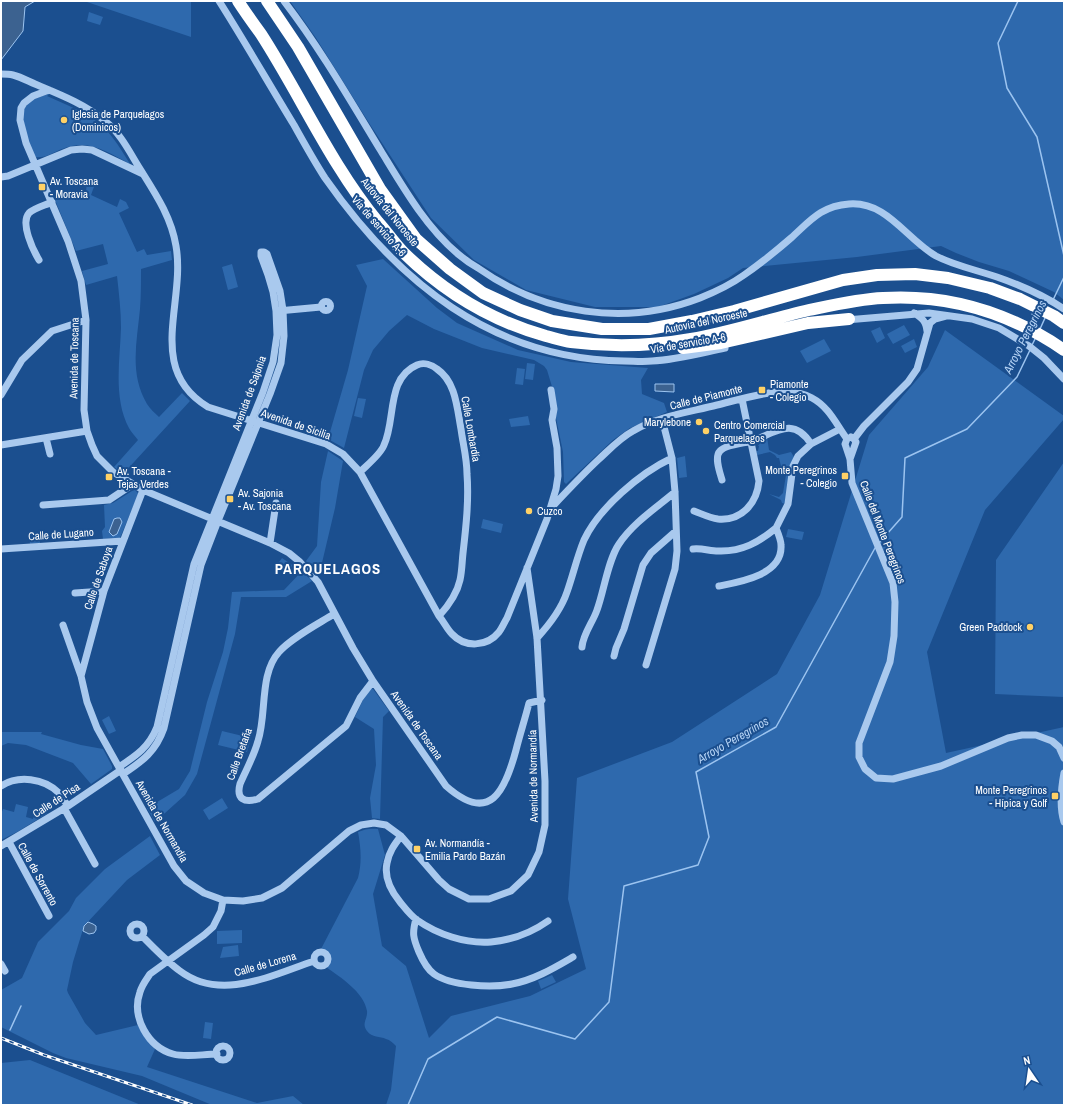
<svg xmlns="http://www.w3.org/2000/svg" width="1065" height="1106" viewBox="0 0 1065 1106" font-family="'Archivo Narrow',sans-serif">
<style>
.green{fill:#2e69ad}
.water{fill:#3c6290;stroke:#9cc4f0}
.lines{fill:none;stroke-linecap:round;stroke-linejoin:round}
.stream{stroke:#9cc4f0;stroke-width:1.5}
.minor{stroke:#a9c9ee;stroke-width:7}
.highway{stroke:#fff;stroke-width:12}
.rail-casing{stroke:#fff;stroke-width:3}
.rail{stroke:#1b4f8f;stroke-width:1.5;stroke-dasharray:4.5;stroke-linecap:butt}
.poi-dot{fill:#ffd166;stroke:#1b4f8f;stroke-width:1.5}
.labels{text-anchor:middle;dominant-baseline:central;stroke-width:4;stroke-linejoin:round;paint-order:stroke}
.poi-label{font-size:11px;fill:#fff;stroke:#1b4f8f;text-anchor:start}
.street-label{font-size:11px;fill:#fff;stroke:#1b4f8f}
.water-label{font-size:12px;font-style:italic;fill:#b5d3f5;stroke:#1b4f8f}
.district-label{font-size:15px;font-weight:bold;letter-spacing:1px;fill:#fff;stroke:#1b4f8f}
</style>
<rect width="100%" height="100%" fill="#1b4f8f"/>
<path class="green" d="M84,1H191V37Z
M290,1H1064V300L1054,292L1009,271L979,262L956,253L941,246L857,257L743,268L728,278L694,294L658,307H595L526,290L474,260L431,218L369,123L316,38Z
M89,12L103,17L100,25L87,21Z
M51,93L47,96C66,105 87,112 102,126C114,137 122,151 130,164C107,152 89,138 62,149C54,152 44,159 35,157L28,145L22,113L29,101Z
M87,182L95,184L91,195L117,207L120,199L126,202L129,208L119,213L137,252L144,249L147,255L171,251L172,260L141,269C141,282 141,296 140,309C137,341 129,374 147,404C150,409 155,413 159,417L182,393L190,401L123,474L114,467L138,440C135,436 131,432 129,428C113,398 120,360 121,328C121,311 119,294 117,276L86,285L82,271L108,264L103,244L76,251L55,200L86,192Z
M383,259L437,308L457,323L518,350L571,362L648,368L641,380L642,394L664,403L667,412L630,428L613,440L566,484L564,482L563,452L555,413L553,390L547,370L544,366L534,360L482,348L434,329L407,315L389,331L373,350L364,370L344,448L328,439L348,370L367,286L356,265Z
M232,264L238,287L228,290L222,267Z
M904,325L910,335L893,344L887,334Z
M880,327L885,338L877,343L871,331Z
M945,330L1064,416V419L985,510L927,652L946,753L1064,727V1105H386L391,1090L396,1046C393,1043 390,1040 386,1039C380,1036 372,1038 367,1031C361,1023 368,1019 367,1011C364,992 340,977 326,967C334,960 331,951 321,949L358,878C362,863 361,848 358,832C365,829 370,828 378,829L385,855L373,894L382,946L406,966L429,1038L451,1016L530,996L586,969L568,899L577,778L672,742L777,674L820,595L869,435L928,367Z
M824,339L831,351L807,363L800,351Z
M914,339L917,347L905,353L901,346Z
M527,363L535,364L533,380L525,379Z
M517,368L525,369L523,385L515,384Z
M358,398L366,399L362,418L354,416Z
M528,416L530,425L511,427L509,419Z
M767,437L769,450L779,455L791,452L794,457L785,504L782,503L781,500L769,494L779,497L783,493L786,475V472L782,470L779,458H777L775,455L770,452L757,455L756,451H758L759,446H758L762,440Z
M328,451L343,461L335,508L321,567L315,573L306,561L317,546L321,482Z
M685,456L687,477L679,478L677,458Z
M1064,462V697L995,694L996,560Z
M135,490L138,493V495L120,538L103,539L102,531L105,527L104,505L113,503L132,491Z
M483,519L503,524L501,533L481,528Z
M788,529L804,532L802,540L786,537Z
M40,533V543L30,544L29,534Z
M282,558L298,569L292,576L277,565Z
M303,570L312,581L286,597H241L235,634L197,774L185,795L155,822L147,808L179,789L190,771L207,702L223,652L228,628L232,592L284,590Z
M371,688L373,689L389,711L383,717L380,819L372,818L370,798L376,765L374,729L355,717L363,700Z
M109,716L116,731L109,734L102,720Z
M222,731L251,738L247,752L218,745Z
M1,732H42L41,734L81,745L103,749L112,766V769L91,784L73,763L26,745L8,743L1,746Z
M222,798L228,808L209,820L203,810Z
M16,804L28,807L26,817L33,819L36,810L48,813L17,832L1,840V814L3,809L14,812Z
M150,836L160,855L127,880L84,926L73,962L67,990L68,993L85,1023L96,1035L138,1025L145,1038L155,1049L147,1067L257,1103L293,1096L304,1105H212L142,1076L66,1058L53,1053L1,1027V990L22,978L38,942L69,911L76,898L105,869Z
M242,930V943L217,944V931Z
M238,945L239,956L220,958L223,947Z
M552,975L556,982L541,989L538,981Z
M205,1022L213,1023L211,1039L203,1038Z
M30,1060L141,1105H1V1063Z"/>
<path class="water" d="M1,1H35L25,7L23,31L1,60Z
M655,384H674V392L655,391Z
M117,518H120L122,522L117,534L113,536L109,532L114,519Z
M88,922L93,924L96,926V930L94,933L89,934L83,931L84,926Z"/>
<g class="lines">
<path class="stream" d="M1018,1L998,43L1007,88L1037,137L1064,256
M1053,300L1064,277
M1040,329L1045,318
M1032,345L1036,337
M879,543L902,517L905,458L967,429L1017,377L1030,350
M10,1030L21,1006
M408,1105L428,1059L497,1017L575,1039L609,1002L624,886L698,865L709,837L696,772L776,727L875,548"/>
<path class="minor" d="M219,1C245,42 269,84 294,125C304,143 314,161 325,178C398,282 492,359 624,361C633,361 643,362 652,361C676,360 701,353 725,348
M284,1C320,48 350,100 381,151C403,187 425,226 458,254C464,259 471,264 478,268C543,314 625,327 700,298C715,292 730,285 744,275C760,264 776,251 791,238C810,221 821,206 849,204C887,201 906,239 936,256C955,266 977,270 997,277C1020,285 1043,295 1064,309
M1,74C5,74 9,74 13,75C21,77 28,81 35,84C59,94 85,104 105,121C119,132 128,149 137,164C153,190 171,215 176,246C186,303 145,369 208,407L326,444L343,454L360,472L439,616C444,622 447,629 452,634C465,648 487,647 499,632C502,628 504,623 507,618L547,519L556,489L558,476L557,448L552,420L554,409L551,390
M49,90L33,96L24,103L21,108L20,120L26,143L68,241L81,281L86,320L84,410L87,431L92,445L97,456L113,472L143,490L270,543L289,553L300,562L318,582L353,648L373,681L446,786C490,825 505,791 516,750C520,734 525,719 529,703L542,700
M1,177L8,176L71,150L82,149L92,150L143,174
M39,260C33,250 20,223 29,213C34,208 46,205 52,202
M321.5 306a4.5 4.5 0 1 1 9 0a4.5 4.5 0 1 1-9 0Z
M278,311L321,307
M914,313C922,318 926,321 927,331
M846,320L929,313L972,319L999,328L1029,346L1044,358L1064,379
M1,395L22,360L52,331L86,320
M46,438L50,454
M847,439L845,444L850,459L852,483L893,583L895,602L894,636L890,662L859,743V757L865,769L876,778L893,779L941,766L1008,738L1022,735H1036L1052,741L1059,747L1064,758
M854,439L864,426L908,382L917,369L930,323L935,319L946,316
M1,445L87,431
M850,459L856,442L854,439L851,437
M360,472C367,465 381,454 384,445C396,420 386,378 417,365C424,362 432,365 437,369C456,382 457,408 461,429C463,444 467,459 467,474C469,500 466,527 463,553C462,562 462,571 460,580C457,594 449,605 439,616
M722,480C720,473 714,457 720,451C724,446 742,443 749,442C773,435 792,414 811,444
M143,490L104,591L81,676L87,702L97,728L174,866L186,881L204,893L223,900L243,901L262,898L282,888L349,831L361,825L374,823L386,825L401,836L439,880L449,889L469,899H489L511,891L528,875L539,852L545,825V781L537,638L527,568
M43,505L109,500L133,484
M552,507C567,491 582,475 598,460C610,449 620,438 633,431C658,416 690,412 717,405C737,400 757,394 776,392C788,391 802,392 812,398C829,407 836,424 847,439
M694,511C702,514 710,518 718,519C742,521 757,503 759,481L742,399
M270,543L276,503
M1,549L123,541
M693,549C702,548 710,551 718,551C742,552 759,542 776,528
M719,586C740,582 783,575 781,545C781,540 778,533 776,528L788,504L793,466L798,456L811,444L840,429
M75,593L104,591
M334,614C318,624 291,638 279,652C259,674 267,714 258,741C254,756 246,770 240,784C236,799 244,803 258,799L346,726L360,698L373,681
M63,625L81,676
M537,638C550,624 561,610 567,592C573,575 577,557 584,540C599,508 640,473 672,458
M582,647C583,634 593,622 597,610C604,591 608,560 619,544C633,523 656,508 675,492
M614,656L616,648L624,629L643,565L651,553L676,531
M646,665L675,569L677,551L675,492L672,458L662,419
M119,767C137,755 149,747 157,727L194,564L263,392L273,362L277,335L276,311L273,292L268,275L261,256V252H264L267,254L280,291L283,310L284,336L281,363L270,394L218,521L201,565L164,728C156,751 143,761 123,774
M1064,773C1061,789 1059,806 1064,822
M1,786C18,775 44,778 59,793C62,797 65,802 68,806
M64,808L95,864
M401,836C394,845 389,852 387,863C384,877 391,891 400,902C405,908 410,915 417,920C437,934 465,944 491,942C512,940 531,933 548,921
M9,842L49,916
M1,846L68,806L121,770
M416,919C412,933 413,938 419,952C422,959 427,969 434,974C451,986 491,988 512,984C534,980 554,968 573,957
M130 931a7 7 0 1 1 14 0a7 7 0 1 1-14 0Z
M142,936C154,948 166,961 180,971C221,1002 272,975 314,961
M314 959a7 7 0 1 1 14 0a7 7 0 1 1-14 0Z
M1,964L5,971
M216 1053a7 7 0 1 1 14 0a7 7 0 1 1-14 0Z
M217,1054C203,1054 187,1058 173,1054C148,1047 131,1017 140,992C142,985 146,980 150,974L204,935L213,927L221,911L223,900"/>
<path class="highway" d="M238,1C245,12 253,23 261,34C301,96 331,165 378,222C387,232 395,244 404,253C444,292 492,321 546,336C554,338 563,341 571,342C611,347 652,346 691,339C731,332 770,319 809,310C833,305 859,299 883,298C949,294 1010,313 1064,350
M267,1L298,47L380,189L416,239L450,269L483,293L520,310L552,321L602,329H649L692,321L734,311L843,280L877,275L915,274L948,278L990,288L1020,299L1054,316L1064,323
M683,348L721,343L808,323L849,319"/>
<defs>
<path id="rail" d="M1,1038L44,1055L192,1105"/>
</defs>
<use href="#rail" class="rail-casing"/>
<use href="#rail" class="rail"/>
</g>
<g class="poi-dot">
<circle cx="64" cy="120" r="4"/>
<rect x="38" y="183" width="8" height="8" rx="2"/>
<rect x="758" y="386" width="8" height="8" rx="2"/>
<circle cx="699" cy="422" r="4"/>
<circle cx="706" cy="431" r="4"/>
<rect x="841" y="472" width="8" height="8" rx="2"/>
<rect x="105" y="473" width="8" height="8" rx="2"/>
<rect x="226" y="495" width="8" height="8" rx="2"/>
<circle cx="529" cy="511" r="4"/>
<circle cx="1030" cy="627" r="4"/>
<rect x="1051" y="792" width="8" height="8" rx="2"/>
<rect x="413" y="845" width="8" height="8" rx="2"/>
</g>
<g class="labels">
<g class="poi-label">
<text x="72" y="114">Iglesia de Parquelagos<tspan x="72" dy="13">(Dominicos)</tspan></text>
<text x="50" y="181">Av. Toscana<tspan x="50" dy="13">- Moravia</tspan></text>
<text x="770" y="384">Piamonte<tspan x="770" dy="13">- Colegio</tspan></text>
<text x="691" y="422" text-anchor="end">Marylebone</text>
<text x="714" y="425">Centro Comercial<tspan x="714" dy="13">Parquelagos</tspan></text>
<text x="837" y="470" text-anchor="end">Monte Peregrinos<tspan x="837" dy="13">- Colegio</tspan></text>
<text x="117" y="471">Av. Toscana -<tspan x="117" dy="13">Tejas Verdes</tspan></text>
<text x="238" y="493">Av. Sajonia<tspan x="238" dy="13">- Av. Toscana</tspan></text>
<text x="537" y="511">Cuzco</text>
<text x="1022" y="627" text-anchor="end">Green Paddock</text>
<text x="1047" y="790" text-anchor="end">Monte Peregrinos<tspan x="1047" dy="13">- Hípica y Golf</tspan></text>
<text x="425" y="843">Av. Normandía -<tspan x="425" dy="13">Emilia Pardo Bazán</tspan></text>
</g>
<g class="street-label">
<text transform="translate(390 212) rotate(51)">Autovía del Noroeste</text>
<text transform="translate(379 226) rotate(49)">Vía de servicio A-6</text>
<text transform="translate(706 321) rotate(-12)">Autovía del Noroeste</text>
<text transform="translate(688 343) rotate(-10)">Vía de servicio A-6</text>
<text transform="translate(74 358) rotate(-89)">Avenida de Toscana</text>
<text transform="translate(249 393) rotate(-70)">Avenida de Sajonia</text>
<text transform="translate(706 397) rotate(-14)">Calle de Piamonte</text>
<text transform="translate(296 424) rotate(19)">Avenida de Sicilia</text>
<text transform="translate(471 429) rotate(80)">Calle Lombardía</text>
<text transform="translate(883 532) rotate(69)">Calle del Monte Peregrinos</text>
<text transform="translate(61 534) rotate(-4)">Calle de Lugano</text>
<text transform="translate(98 578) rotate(-71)">Calle de Saboya</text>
<text transform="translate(417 725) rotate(55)">Avenida de Toscana</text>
<text transform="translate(239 754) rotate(-70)">Calle Bretaña</text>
<text transform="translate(533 776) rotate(-91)">Avenida de Normandía</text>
<text transform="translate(56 800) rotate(-33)">Calle de Pisa</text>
<text transform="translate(162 821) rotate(60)">Avenida de Normandía</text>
<text transform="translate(38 874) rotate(61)">Calle de Sorrento</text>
<text transform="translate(265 964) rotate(-16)">Calle de Lorena</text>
</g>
<g class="water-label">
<text transform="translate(1025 337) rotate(-63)">Arroyo Peregrinos</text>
<text transform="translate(733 740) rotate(-30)">Arroyo Peregrinos</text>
</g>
<g class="district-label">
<text x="328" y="568">PARQUELAGOS</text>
</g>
</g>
<rect width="1065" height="1106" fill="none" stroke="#ffffff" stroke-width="4"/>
<g transform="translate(1029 1070) rotate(347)" stroke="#1b4f8f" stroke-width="3" paint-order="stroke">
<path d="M0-3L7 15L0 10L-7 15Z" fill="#ffffff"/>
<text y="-6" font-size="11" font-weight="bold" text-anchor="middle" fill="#ffffff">N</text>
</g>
</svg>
